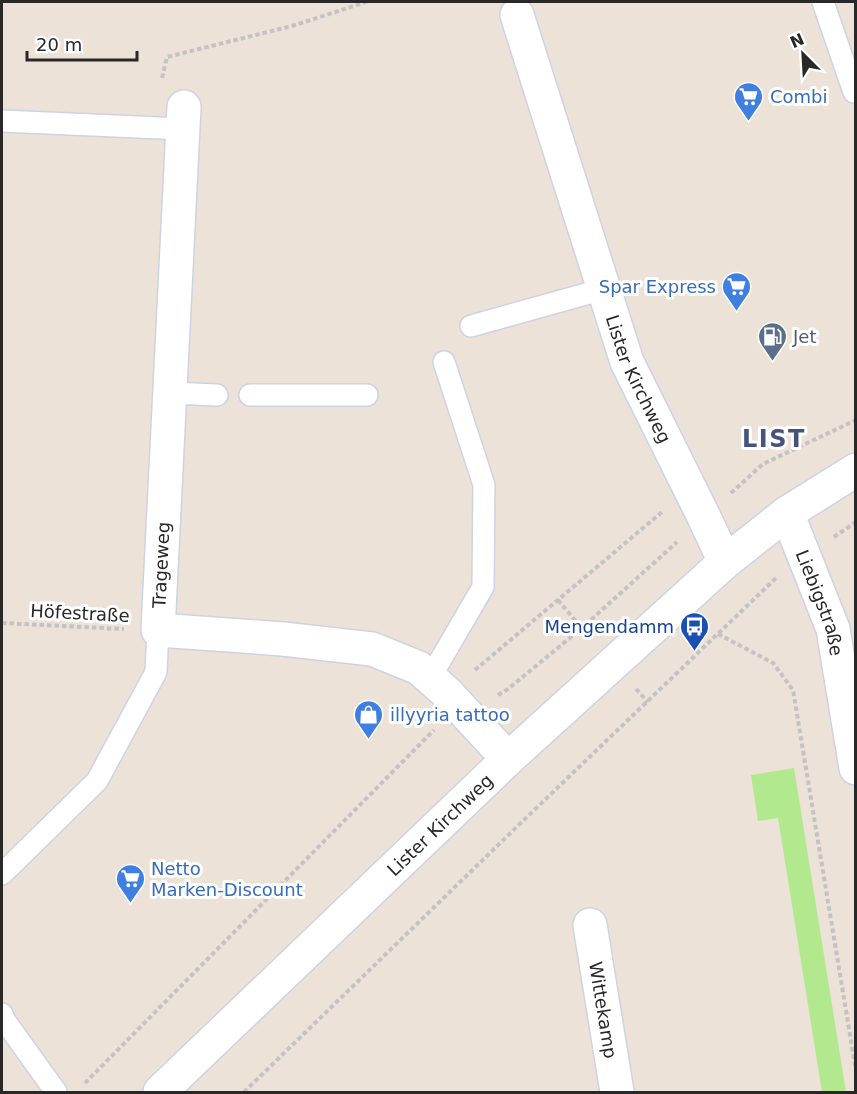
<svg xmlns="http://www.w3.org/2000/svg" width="857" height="1094" viewBox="0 0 857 1094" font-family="'DejaVu Sans',sans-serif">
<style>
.garden{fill:#b2e98e}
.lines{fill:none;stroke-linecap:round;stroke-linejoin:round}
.lane-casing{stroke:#cdd3e3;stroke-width:24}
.street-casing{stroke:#cdd3e3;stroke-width:36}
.secondary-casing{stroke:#cdd3e3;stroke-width:36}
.path{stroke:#c3c3c3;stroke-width:4;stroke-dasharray:4.5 3;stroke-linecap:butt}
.lane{stroke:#fff;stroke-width:21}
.street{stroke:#fff;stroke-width:33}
.secondary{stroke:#fff;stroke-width:33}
.labels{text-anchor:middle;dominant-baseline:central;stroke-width:6;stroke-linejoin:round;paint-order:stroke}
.shop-label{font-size:18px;fill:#366cbe;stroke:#fff;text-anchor:start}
.service-label{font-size:18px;fill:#4e5e75;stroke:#fff;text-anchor:start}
.street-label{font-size:18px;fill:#282828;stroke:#fff}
.transit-label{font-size:18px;fill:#164399;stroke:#fff;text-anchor:end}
.district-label{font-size:24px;font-weight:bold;letter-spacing:1.5px;fill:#44527d;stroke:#fff}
</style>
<rect width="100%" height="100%" fill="#ece2d8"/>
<path class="garden" d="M794,768L846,1092H822L778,818L758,821L751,775Z"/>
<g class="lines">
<defs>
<path id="lane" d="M823,2L854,92L856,91
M2,121L183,129
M471,326L604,289
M170,393L217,395
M250,395H367
M430,678L483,587L484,485L444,362
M2,874L97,781L156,672L158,630
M2,1014L5,1021L56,1092"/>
<g id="street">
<path id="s1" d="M517,15L627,362L704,517L725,562"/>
<path d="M184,107L158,630L283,639L372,649L419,668L447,693L508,759"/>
<path id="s2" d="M787,513L833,629L856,768"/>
<path id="s3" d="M590,925L617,1092"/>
</g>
<g id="secondary">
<path id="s4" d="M160,1092L508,759L725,562L787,513L856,470"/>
</g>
</defs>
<use href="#lane" class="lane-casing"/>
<use href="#street" class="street-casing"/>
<use href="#secondary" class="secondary-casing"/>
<path class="path" d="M162,78L167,57L292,26L366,2
M731,493L763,464L856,420
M834,537L856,522
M558,600L591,639
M2,623L124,629
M718,634L773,663L793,690L856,1071
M475,670L662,512
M636,689L648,702
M498,695L508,689L582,628L677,542
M85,1083L434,730
M244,1092L528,816L776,578"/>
<use href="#lane" class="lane"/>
<use href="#street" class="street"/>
<use href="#secondary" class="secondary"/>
</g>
<defs>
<symbol id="supermarket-pin" viewBox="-11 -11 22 30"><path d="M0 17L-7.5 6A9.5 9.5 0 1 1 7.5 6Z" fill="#3f7fe0" stroke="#fff"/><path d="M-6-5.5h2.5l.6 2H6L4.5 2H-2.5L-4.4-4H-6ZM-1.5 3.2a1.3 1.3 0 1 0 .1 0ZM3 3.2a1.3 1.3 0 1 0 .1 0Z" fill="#fff"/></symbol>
<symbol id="fuel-pin" viewBox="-11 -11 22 30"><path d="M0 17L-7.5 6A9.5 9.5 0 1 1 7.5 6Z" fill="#5c6f8a" stroke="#fff"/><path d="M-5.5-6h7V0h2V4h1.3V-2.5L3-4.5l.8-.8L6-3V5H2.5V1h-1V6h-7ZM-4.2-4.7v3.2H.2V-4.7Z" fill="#fff"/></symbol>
<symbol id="bus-pin" viewBox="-11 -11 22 30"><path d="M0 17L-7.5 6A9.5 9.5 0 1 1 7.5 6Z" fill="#1a4fb4" stroke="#fff"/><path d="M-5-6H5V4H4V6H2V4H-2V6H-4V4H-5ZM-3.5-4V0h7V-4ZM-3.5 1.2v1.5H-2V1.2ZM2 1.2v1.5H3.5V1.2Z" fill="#fff"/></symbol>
<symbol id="shop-pin" viewBox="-11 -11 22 30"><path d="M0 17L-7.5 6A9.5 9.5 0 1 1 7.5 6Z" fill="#3f7fe0" stroke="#fff"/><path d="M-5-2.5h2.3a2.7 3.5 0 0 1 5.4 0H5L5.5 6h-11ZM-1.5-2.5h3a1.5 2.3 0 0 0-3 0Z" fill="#fff"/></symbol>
</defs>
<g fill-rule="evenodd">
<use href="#supermarket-pin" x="732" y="80" width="33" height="45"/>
<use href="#supermarket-pin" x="720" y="270" width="33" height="45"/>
<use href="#fuel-pin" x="756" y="320" width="33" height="45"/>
<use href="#bus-pin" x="678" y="610" width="33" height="45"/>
<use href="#shop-pin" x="352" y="698" width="33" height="45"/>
<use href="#supermarket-pin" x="114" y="862" width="33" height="45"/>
</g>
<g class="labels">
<g class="shop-label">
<text x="770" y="96">Combi</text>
<text x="716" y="286" text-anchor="end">Spar Express</text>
<text x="390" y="714">illyyria tattoo</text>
<text x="151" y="868">Netto<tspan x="151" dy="21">Marken-Discount</tspan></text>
</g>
<g class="service-label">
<text x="793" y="336">Jet</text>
</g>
<g class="street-label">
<text stroke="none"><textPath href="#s1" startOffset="384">Lister Kirchweg</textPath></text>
<text transform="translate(161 565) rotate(-87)">Trageweg</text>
<text stroke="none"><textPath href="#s2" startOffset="96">Liebigstraße</textPath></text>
<text transform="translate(80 613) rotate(3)">Höfestraße</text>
<text stroke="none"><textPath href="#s4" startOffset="387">Lister Kirchweg</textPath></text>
<text stroke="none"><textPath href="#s3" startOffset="86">Wittekamp</textPath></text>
</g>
<g class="transit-label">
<text x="674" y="626">Mengendamm</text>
</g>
<g class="district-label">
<text x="774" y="439">LIST</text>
</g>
</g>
<rect width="857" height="1094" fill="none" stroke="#282828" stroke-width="6"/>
<g transform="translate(803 54) rotate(336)" stroke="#ffffff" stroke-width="4.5" paint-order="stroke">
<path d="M0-4.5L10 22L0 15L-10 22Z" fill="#282828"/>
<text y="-9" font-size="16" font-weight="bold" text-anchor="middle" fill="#282828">N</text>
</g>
<path d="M27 51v9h110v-9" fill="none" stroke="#282828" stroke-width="3"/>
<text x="36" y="51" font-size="18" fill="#282828" stroke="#ffffff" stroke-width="4.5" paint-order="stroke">20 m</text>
</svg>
